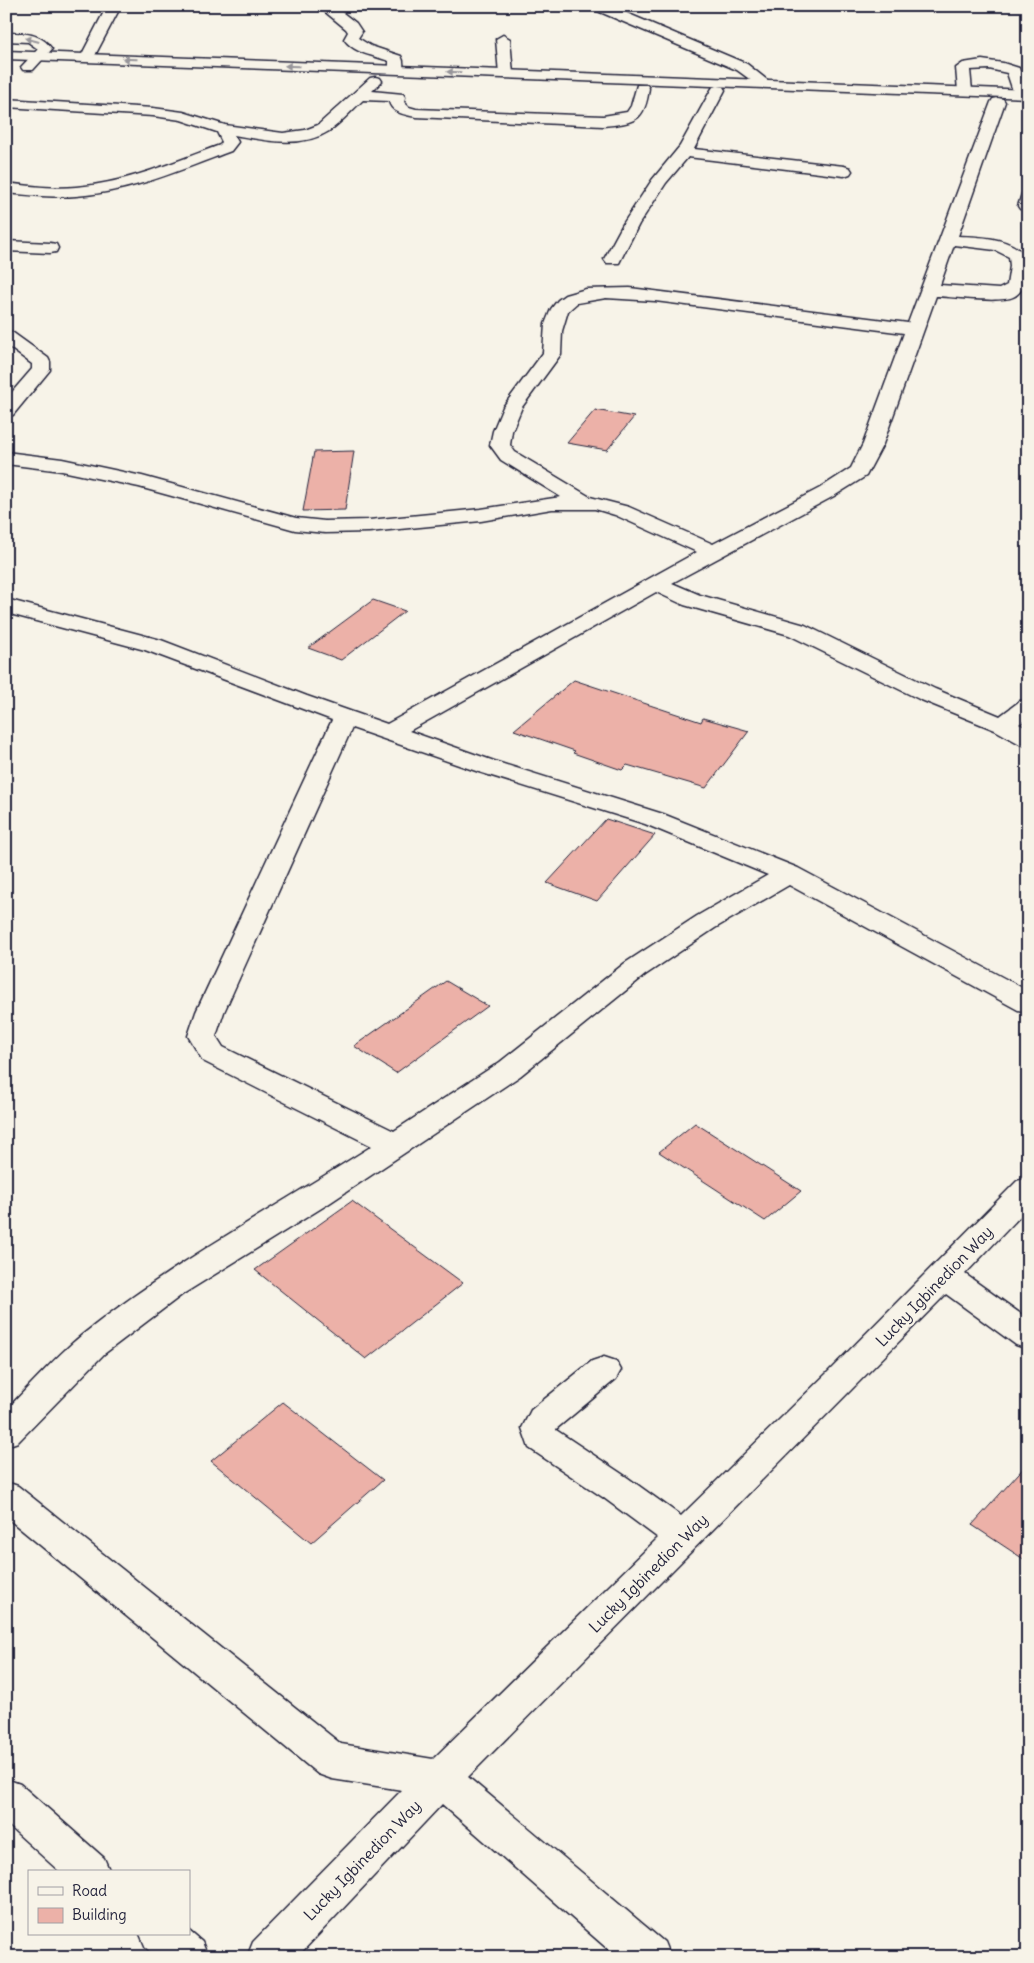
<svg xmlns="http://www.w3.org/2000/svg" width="1034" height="1963" viewBox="0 0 1034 1963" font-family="Delius,sans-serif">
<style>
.building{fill:#ecb1a8;stroke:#22223b}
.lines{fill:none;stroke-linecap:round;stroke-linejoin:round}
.minor-casing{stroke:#22223b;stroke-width:3}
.highway-casing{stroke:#22223b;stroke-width:3}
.minor{fill:#f7f3e8;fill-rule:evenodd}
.highway{fill:#f7f3e8;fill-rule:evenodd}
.oneway{fill:#97959a}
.labels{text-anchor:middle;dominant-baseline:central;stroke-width:4.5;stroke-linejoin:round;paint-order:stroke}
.near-street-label{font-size:16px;fill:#22223b;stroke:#f7f3e8}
</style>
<rect width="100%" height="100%" fill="#f7f3e8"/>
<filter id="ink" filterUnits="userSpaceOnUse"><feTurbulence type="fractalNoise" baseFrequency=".02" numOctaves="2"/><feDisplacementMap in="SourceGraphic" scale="10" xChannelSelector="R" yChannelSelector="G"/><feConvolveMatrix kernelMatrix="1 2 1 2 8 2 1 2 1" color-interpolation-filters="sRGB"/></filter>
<g filter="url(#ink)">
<path class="building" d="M595,410L634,417L607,450L567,443Z
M354,451L345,510L303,511L314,452Z
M373,600L405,611L341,660L308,648Z
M574,680L701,722L703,718L749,731L706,788L627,765L622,770L573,753L575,751L514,730Z
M606,819L655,835L597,901L547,883Z
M446,981L488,1006L396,1073L354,1046Z
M695,1123L801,1191L765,1221L659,1152Z
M352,1201L463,1283L366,1359L255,1270Z
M283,1402L383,1480L311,1543L211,1461Z
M1028,1463V1562L972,1525Z"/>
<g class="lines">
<defs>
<path id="minor" d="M107,6H121L92,61H82L80,58Z
M318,6H334L356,23L362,32L358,38L371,46L401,56C404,61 404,68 401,73H391L389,70V61C373,55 355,54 344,39L348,32L346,29Z
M591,6H610L747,64L771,83L769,86H759L737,70L593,9Z
M6,33C24,33 41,33 52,49L33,70H23L21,67L38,49L28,42L6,41Z
M503,35L510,39L513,74L511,77H501L499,74L496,39Z
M982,60L1003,63L1019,68L1027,94L1025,97H1015L1007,73L989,69L970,70L972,91L970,94H960L958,91L956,68L963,63Z
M375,77L380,78L382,81L372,91L403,94L405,97L404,102L409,107L416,109L603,116L627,112L631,106L637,85H647L649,88C645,122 634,123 603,126L416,117C406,115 391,113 389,101L363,100C352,110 341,123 329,131C301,149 264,140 234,135L238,142L231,151C181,170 130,192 76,196C53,198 29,195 6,193V183C29,186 53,189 76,187C126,183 174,162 220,145L222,142L217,132L181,120L153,116L6,107V99L153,108L183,112L225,125L283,133L305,130L318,125L370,78Z
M718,86L723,87L725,90L694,149L844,166L850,168L852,171L850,174L844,176L688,157L666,183L639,224L619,263H607L604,259L623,224L652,180L680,146L711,90L713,87Z
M998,98L1003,99L1005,102L958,236C982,237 1013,237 1028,259C1028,272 1026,291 1013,297C1000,303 953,297 936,296L883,444L866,476L834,496L672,583L700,595L805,625L935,689L1000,716L1020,701L1028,699V718L1019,724L1028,729V746L1020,744L995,730L919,699L789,635L684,605L656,592L409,731L497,762L663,814L798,868L1028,991V1012L1018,1010L789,885L715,928L645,975L520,1076L328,1204L183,1294L104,1354L18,1442L6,1446V1410C31,1385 55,1357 82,1335C172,1263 275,1208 372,1146L203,1061L188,1036L196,1012L332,720L145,650L6,613V599L161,640L307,696L387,724L697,552L615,515L595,509H552L481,521L369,532L325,533L295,530L139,487L62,471L6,464V452L62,459L142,476L296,518L325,521L369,520L481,509L561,497L501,460L490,445L493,431L503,407L543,353L545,324L551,309L558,300L565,295L586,289L630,288L908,323L991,102L993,99ZM954,245L995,250L1009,257L1010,266L1007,285L999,289L940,285ZM606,298L655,301L904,333L863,444L851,468L820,488L713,544L629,507L590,497L515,452L510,445L512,431L522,407L561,354L562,331L568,311L577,303ZM352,728L479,772L645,824L768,875L697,916L625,963L500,1062L394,1131L223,1047L216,1036L224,1012Z
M1028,192V210L1020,209L1018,206L1022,194Z
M6,241L50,243L56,244L58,248L56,252L50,253L6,251Z
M6,331L12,332L48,358L50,362V370L13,415L6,417V399L32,369V364L6,345Z
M1028,1178V1208L965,1274L1028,1319V1349L1016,1345L946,1294L468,1777L664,1942L670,1957H617L442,1804L297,1957H247L253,1942L402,1790L332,1779L318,1774L6,1517V1482L18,1486L341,1744L433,1759L658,1538L604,1498L529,1448L522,1428L531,1410L592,1361L604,1357L616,1361L621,1370L616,1379L556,1429V1430L628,1478L681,1516L827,1373L1017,1181Z
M6,1779L20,1784L104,1858L110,1872H60L6,1823Z
M189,1931L202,1942L208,1957H156L146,1948L140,1934H189Z"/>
<path id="highway" d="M6,51L1028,90V98L6,59Z"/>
</defs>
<use href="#minor" class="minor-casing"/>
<use href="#highway" class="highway-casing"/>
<use href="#minor" class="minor"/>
<use href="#highway" class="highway"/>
</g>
<defs><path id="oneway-solid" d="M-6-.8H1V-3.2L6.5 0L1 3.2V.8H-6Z" transform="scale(1.25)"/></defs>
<g class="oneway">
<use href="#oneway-solid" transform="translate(32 40) rotate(-165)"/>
<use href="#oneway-solid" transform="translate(130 59) rotate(-178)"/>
<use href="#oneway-solid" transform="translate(292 66) rotate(-178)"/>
<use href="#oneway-solid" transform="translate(454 72) rotate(-178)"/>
</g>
</g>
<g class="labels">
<g class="near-street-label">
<text transform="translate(934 1286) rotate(-46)">Lucky Igbinedion Way</text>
<text transform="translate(648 1573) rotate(-45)">Lucky Igbinedion Way</text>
<text transform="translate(362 1860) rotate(-46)">Lucky Igbinedion Way</text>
</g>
</g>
<rect width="1034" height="1963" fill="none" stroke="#f7f3e8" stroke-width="25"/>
<rect x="12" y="12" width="1009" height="1938" fill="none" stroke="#22223b" stroke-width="2" filter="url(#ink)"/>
<rect x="28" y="1870" width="162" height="65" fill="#f7f3e8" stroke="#a29fa3"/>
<rect x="38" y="1887" width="25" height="8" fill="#f7f3e8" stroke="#a29fa3"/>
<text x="72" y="1896" font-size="15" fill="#22223b">Road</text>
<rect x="38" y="1908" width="25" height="15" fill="#ecb1a8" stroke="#a29fa3"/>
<text x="72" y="1920" font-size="15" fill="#22223b">Building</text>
</svg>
